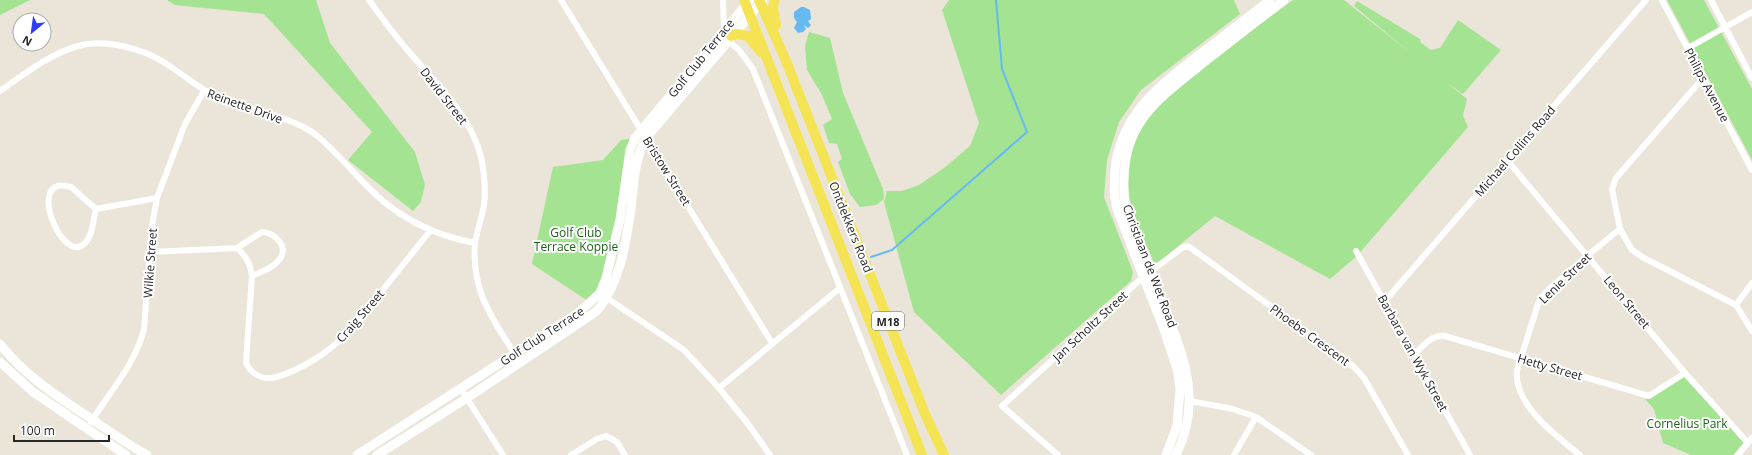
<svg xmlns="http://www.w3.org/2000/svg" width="1752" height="455" viewBox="0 0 1752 455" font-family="'Open Sans',sans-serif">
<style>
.green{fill:#a3e392}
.water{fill:#66baf1}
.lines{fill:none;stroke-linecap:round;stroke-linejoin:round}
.stream{stroke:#66baf1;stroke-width:2}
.street{stroke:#fff;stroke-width:6}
.secondary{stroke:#fff;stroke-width:9}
.primary{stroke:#f4e353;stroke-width:10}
.labels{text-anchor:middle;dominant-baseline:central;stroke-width:4;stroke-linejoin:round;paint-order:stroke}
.shield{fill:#fff;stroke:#686868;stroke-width:1}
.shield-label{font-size:11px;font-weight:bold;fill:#272727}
.street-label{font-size:12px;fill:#272727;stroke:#fff}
.park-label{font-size:12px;fill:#1d6417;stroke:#fff}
</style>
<rect width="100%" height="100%" fill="#eae5d8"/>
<path class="green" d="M0,0H30L0,15Z
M167,0H316L330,43L415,152L425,185L421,202L413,211L348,160L372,132L264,14L175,5Z
M949,0H1234L1240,14L1141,90L1119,122L1107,160L1104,197L1133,272L1131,281L1001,395L914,312L884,202L887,191H902L919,185L944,168L970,146L979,123L942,10Z
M1293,0H1344L1413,55L1354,6L1357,1L1420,39L1421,43L1431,50L1440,48L1458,20L1501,50L1463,94L1447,83L1467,99L1463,116L1468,127L1357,256L1330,279L1215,216L1155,265C1144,238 1125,202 1127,172C1130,116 1181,83 1222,53C1245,35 1269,18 1293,0Z
M1667,0H1704L1752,89V160Z
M809,32L830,38L843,93L883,189L884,199L876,205L860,207L850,194L838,162L842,159L837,144L829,143L823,125L832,119L822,95L807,70L805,46Z
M635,138L612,254L591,303L532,264L553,167L603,160L621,140Z
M1683,376L1744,442L1733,455H1691L1663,443L1654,409L1645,399Z"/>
<path class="water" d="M801,7H804L810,10L811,19L808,21L811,25L808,28L804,25L806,29L803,32L798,33L794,28L797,22L794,18V12Z"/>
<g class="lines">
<path class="stream" d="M871,257L892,250L1027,132L1002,69L996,0"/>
<path class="street" d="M369,0C380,15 391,31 404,46C432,80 470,112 481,157C484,172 486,189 484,205C482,218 477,230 475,243C471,294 495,322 520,362
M561,0L772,343
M723,0L724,30
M1662,0L1752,170
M1711,0L1752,78
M727,40L739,50L753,69L907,455
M1688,48L1752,12
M1703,78L1616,178L1612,189L1620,229L1632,250L1644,258L1736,305L1752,331
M0,91C24,74 50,54 78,46C104,38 144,49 165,63C183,74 198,89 218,97C246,109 294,117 316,135C342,156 362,185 388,205C414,225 442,237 475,243
M1507,160L1685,373L1748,443
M96,209C93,220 93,236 84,244C62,265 24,173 71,187L96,209L157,198
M237,248L262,232C275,233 290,247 279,260C273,268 261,272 252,276
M1356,251L1470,455
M151,252L237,248C246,256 250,263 252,276L246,362C250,373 260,379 272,378C283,376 293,371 303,366C339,348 358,321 382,291C398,271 414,251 430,231
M604,296L684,350L719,388L748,424L770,455
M1384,302L1646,0
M1736,305L1752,283
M1414,355C1423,346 1432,334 1445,336L1649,396L1685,373
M719,388L840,288
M461,389L503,455
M1190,401L1233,409L1256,417L1311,455
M91,422C110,391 135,365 144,329L152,225L157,198L185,124L204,91
M571,455L597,439L606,436L617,442L625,455
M1058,455L1002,406L1143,277L1182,248L1188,246L1353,366L1364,378L1408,455
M1234,455L1256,417
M1580,455C1556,436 1513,404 1517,370L1539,301L1547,291L1588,255L1620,229
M1738,455L1752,438"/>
<path class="secondary" d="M0,344C25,376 57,396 90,418C109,431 127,444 147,455
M0,362L33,392L126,455
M357,455L578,313L600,293L606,278L620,219L630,150L635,138L750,0
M377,455L467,398L597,311C620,283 626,244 631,209C634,184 634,160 646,138L763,0
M1166,455L1177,426L1180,389L1178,372L1165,332L1117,209C1113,193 1114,176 1116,161C1126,109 1161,85 1200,54C1224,36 1247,18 1270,0
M1176,455C1196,415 1191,378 1176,337L1125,204C1117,126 1152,104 1207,60C1233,40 1258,20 1284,0"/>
<path class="primary" d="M744,0L922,455
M759,0L786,61L925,414L944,455
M774,0L773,10L776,25
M731,36L736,34L748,36L761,52"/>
</g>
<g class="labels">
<rect class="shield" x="872" y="312" width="32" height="18" rx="3"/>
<g class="shield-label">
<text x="888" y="321">M18</text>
</g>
<g class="street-label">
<text transform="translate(701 58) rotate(-51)">Golf Club Terrace</text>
<text transform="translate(1707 85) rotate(62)">Philips Avenue</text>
<text transform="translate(444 96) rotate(52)">David Street</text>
<text transform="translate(245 106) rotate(20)">Reinette Drive</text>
<text transform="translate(1515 151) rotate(-49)">Michael Collins Road</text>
<text transform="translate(667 171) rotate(58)">Bristow Street</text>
<text transform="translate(851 227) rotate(68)">Ontdekkers Road</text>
<text transform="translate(150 263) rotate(-86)">Wilkie Street</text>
<text transform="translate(1150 266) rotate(69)">Christiaan de Wet Road</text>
<text transform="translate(1565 278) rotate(-44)">Lenie Street</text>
<text transform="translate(1627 302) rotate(50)">Leon Street</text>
<text transform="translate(360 316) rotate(-49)">Craig Street</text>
<text transform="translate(1090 326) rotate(-43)">Jan Scholtz Street</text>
<text transform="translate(1310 335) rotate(36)">Phoebe Crescent</text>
<text transform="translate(542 336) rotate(-33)">Golf Club Terrace</text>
<text transform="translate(1413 353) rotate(61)">Barbara van Wyk Street</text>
<text transform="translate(1550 367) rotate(16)">Hetty Street</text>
</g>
<g class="park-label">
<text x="576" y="232">Golf Club<tspan x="576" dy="14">Terrace Koppie</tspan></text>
<text x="1687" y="423">Cornelius Park</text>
</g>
</g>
<g transform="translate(32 32) rotate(209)"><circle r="19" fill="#ffffff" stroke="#a9a9a9"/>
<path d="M0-3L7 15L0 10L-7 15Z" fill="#313cfe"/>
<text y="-6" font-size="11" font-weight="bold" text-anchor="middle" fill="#272727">N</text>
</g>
<path d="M14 435v6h95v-6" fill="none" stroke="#272727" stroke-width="2"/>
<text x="20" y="435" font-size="12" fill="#272727" stroke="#ffffff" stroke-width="3" paint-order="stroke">100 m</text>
</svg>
